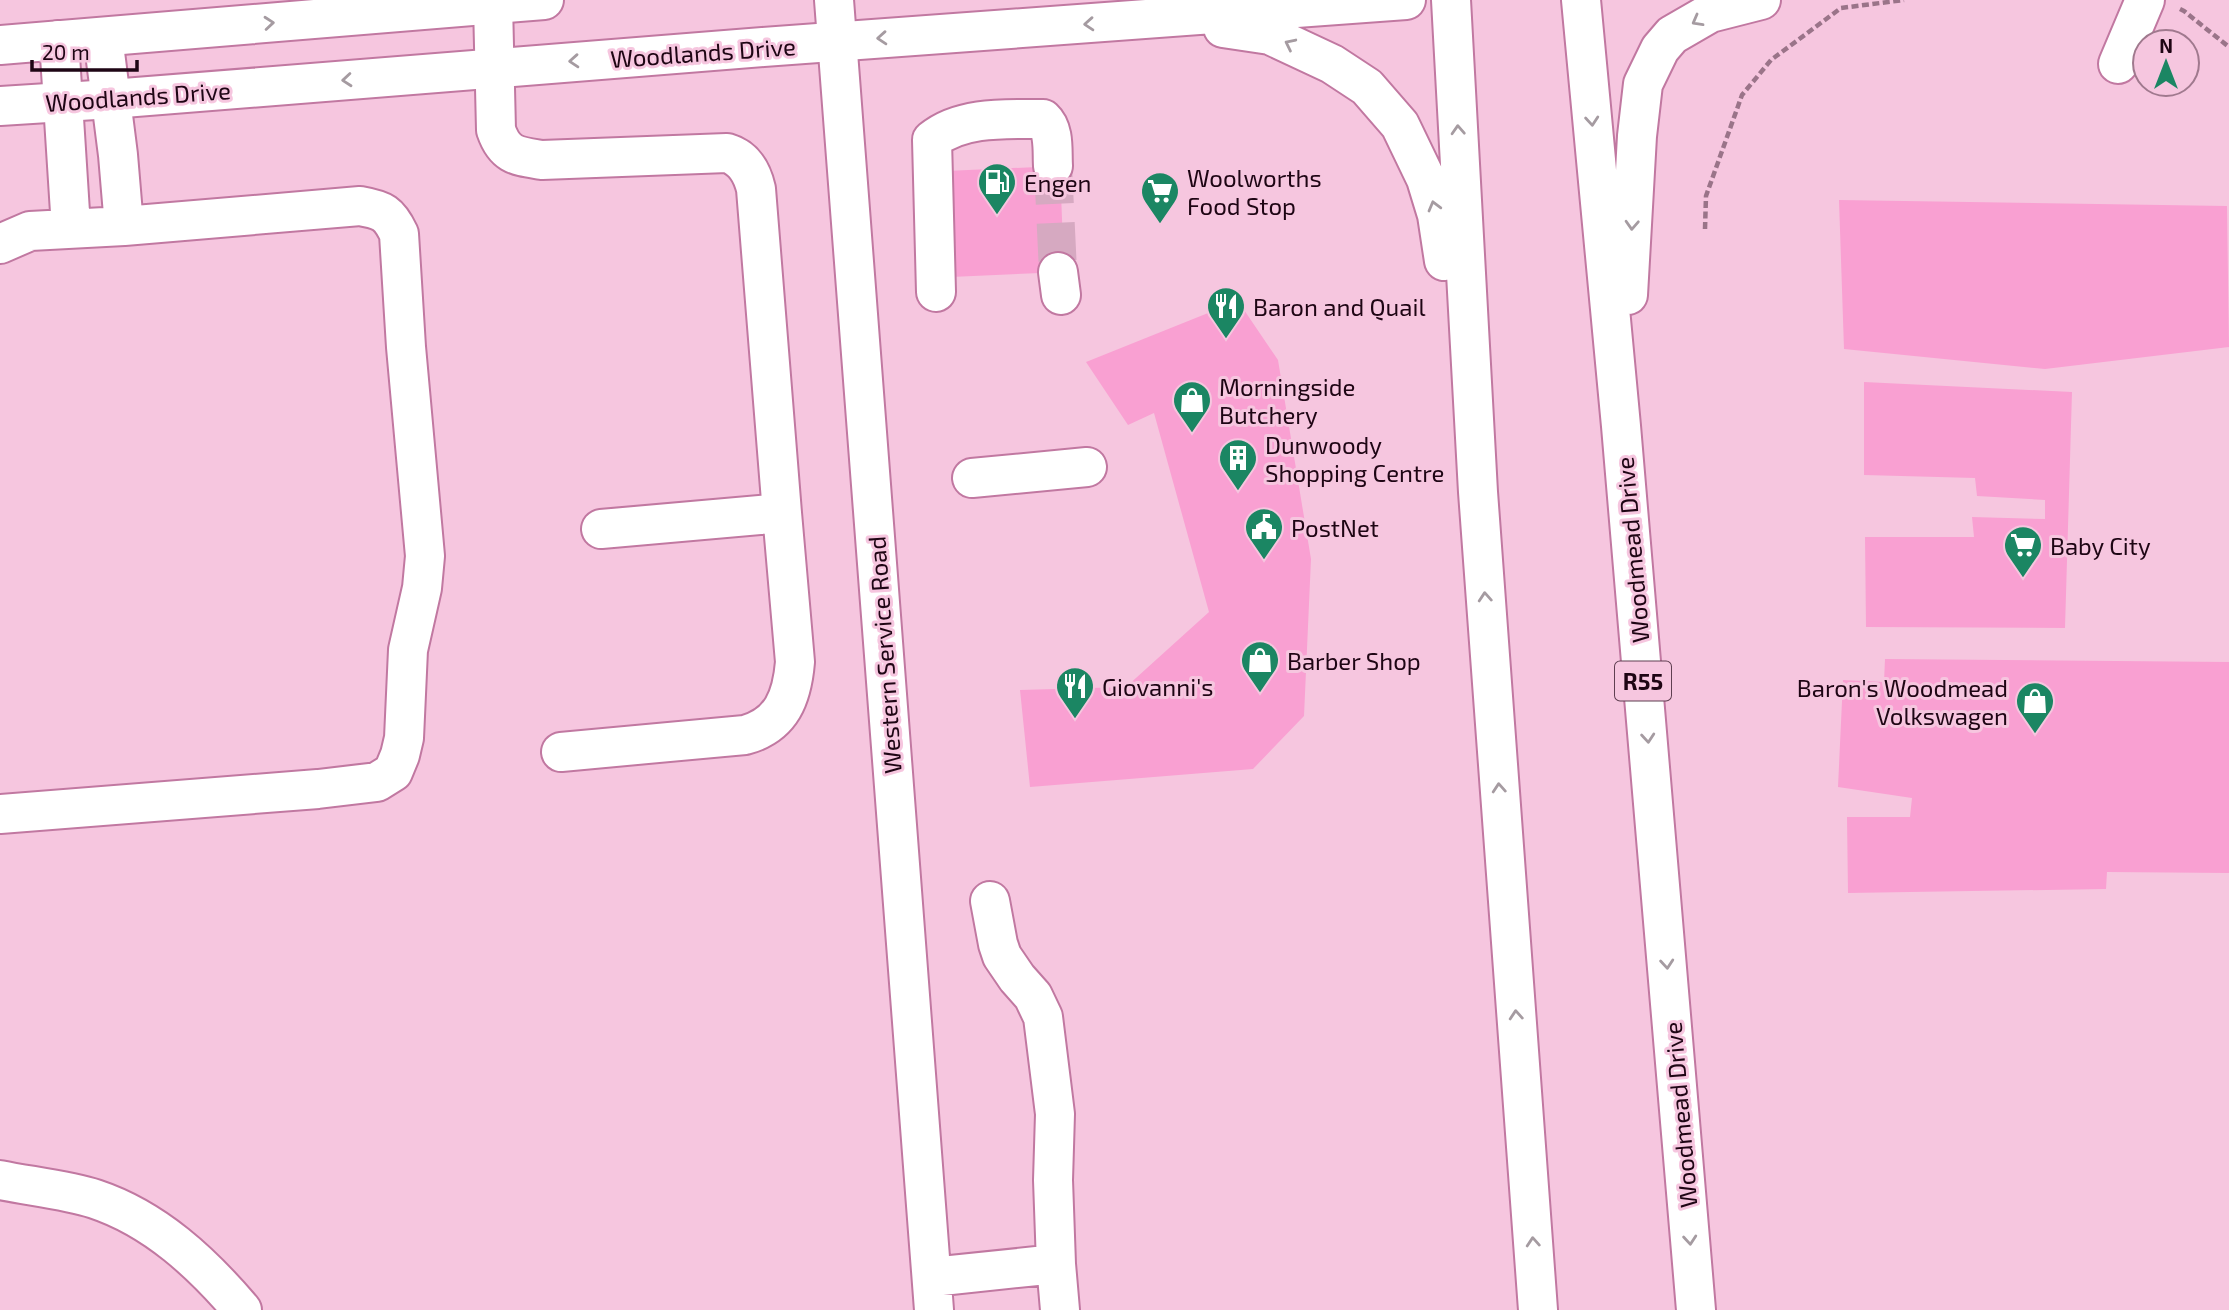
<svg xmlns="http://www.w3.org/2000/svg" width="2229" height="1310" viewBox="0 0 2229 1310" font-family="'Exo 2',sans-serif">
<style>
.building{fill:#f9a0d2}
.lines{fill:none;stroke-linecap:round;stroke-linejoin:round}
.minor-tunnel{stroke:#d6a9c1;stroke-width:38;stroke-dasharray:38 19;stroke-linecap:butt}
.minor-casing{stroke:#c178a1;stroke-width:42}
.major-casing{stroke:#c178a1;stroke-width:42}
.path{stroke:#9a7489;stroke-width:4.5;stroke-dasharray:7 3.5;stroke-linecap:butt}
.minor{stroke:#fff;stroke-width:38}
.major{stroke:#fff;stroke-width:38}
.oneway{stroke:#a59ba1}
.labels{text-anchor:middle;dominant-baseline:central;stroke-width:6;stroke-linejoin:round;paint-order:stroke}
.shield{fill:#f6c6df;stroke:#5f3f51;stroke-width:2}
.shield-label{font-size:23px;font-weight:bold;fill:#1e0514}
.street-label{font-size:24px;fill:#1e0514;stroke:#f6c6df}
.poi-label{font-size:24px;fill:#1e0514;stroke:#f6c6df;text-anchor:start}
</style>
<rect width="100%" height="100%" fill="#f6c6df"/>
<path class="building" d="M1060,166L1064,272L951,277L946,171Z
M1839,200L2227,206L2229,347L2045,369L1844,349Z
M1238,301L1278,360L1311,559L1304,716L1253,769L1030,787L1020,690L1126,687L1209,612L1154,413L1128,425L1086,362Z
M1864,382L2072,392L2065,628L1866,627L1865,537H1974L1972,517L2045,519V500L1977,496L1975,478L1864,475Z
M1885,659L2229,662V873L2107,872L2106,889L1848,893L1847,817H1910L1912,798L1838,787L1843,680L1884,682Z"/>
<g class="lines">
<path class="minor-tunnel" d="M1053,166L1058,272"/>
<defs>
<path id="minor" d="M834,0L934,1310
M493,4L496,130C505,156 517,156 542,160L727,153C744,158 752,172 756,189L782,513L601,529
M103,37L118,155L124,226
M59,40L71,228
M2118,64L2145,0
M0,244L30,231L124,226L360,206C383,210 389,213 399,234L406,347L425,556L422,588L408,650L404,738L400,755L393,772L377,782L318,789L0,814
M1058,272L1061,295
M936,292L932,140C961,116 1007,119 1043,119C1055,130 1052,151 1053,166
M972,478L1087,467
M561,752L745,735C782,725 792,697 795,662L782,513
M990,901L998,944L1002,956L1017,978L1033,996L1043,1017L1055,1114L1053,1180L1056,1264L1060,1310
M0,1180C29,1186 68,1190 95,1199C155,1219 202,1263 242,1310
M932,1277L1056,1264"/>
<path id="major" d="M1451,0L1478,492L1538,1310
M1581,0L1621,426L1696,1310
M1223,28L1270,35L1332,64L1367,87L1400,125L1426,179L1437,215L1444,261
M0,45L544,0
M0,106L111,99L763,47L1406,0
M1628,295L1637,136L1643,84L1660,49L1672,35L1710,13L1761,0"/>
</defs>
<use href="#minor" class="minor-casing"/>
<use href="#major" class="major-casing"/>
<path class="path" d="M2180,9L2184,11L2229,47
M1705,229L1706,196L1742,95L1771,60L1841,8L1904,0"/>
<use href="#minor" class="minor"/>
<use href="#major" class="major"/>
</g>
<defs><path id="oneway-chevron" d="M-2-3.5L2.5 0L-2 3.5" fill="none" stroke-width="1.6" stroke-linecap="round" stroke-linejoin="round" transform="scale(1.75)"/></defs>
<g class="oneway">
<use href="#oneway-chevron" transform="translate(1697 21) rotate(151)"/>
<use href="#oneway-chevron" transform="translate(269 23) rotate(-5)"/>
<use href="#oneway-chevron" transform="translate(1089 24) rotate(176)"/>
<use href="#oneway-chevron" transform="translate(882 38) rotate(176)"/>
<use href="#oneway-chevron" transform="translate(1290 44) rotate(-154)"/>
<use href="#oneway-chevron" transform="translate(574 61) rotate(176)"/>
<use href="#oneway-chevron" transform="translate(347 80) rotate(175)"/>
<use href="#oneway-chevron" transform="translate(1592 121) rotate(85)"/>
<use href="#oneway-chevron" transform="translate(1458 130) rotate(-93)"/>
<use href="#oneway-chevron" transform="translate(1434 206) rotate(-105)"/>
<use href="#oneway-chevron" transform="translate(1632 225) rotate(93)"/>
<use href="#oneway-chevron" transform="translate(1485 597) rotate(-94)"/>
<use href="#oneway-chevron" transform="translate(1648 738) rotate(85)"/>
<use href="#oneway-chevron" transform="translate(1499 788) rotate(-94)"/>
<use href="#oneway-chevron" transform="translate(1667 964) rotate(85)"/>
<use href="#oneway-chevron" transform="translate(1516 1015) rotate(-94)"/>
<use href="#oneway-chevron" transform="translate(1690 1240) rotate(85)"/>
<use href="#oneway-chevron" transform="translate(1533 1242) rotate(-94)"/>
</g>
<defs>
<symbol id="fuel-pin" viewBox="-11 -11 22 30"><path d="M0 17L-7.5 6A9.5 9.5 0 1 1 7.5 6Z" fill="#1b8663" stroke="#f6c6df"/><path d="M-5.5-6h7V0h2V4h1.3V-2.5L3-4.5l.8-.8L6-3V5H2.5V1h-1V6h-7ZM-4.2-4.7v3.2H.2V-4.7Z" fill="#fff"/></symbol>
<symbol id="supermarket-pin" viewBox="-11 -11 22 30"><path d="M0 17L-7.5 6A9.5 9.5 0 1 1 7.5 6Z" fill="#1b8663" stroke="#f6c6df"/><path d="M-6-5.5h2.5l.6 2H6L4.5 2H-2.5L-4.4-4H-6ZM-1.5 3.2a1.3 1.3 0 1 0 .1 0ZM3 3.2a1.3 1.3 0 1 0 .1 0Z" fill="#fff"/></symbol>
<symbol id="restaurant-pin" viewBox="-11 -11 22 30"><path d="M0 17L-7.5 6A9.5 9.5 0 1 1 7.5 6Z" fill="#1b8663" stroke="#f6c6df"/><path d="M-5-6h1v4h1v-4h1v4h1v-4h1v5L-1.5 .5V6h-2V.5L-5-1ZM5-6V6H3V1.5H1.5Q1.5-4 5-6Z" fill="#fff"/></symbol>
<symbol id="shop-pin" viewBox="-11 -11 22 30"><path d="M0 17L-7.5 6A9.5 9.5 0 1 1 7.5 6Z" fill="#1b8663" stroke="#f6c6df"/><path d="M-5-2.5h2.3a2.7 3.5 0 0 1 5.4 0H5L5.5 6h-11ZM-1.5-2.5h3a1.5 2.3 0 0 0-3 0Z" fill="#fff"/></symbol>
<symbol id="building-pin" viewBox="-11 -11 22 30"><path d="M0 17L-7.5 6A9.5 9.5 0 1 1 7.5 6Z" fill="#1b8663" stroke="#f6c6df"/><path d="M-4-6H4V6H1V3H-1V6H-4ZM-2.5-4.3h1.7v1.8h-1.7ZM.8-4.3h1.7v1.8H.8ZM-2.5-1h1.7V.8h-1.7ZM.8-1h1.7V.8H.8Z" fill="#fff"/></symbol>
<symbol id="civic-pin" viewBox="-11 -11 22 30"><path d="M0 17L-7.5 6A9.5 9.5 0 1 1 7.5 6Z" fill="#1b8663" stroke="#f6c6df"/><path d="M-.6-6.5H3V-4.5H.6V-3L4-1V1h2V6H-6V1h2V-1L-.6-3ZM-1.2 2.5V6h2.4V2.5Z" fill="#fff"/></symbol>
</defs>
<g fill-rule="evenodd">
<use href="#fuel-pin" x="975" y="160" width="44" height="60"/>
<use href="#supermarket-pin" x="1138" y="169" width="44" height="60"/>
<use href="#restaurant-pin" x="1204" y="284" width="44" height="60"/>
<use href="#shop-pin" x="1170" y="378" width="44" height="60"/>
<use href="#building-pin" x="1216" y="436" width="44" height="60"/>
<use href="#civic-pin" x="1242" y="505" width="44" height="60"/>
<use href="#supermarket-pin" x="2001" y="523" width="44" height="60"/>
<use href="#shop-pin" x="1238" y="638" width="44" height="60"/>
<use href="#restaurant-pin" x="1053" y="664" width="44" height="60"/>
<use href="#shop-pin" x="2013" y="679" width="44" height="60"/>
</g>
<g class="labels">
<rect class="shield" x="1615" y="661.5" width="56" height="39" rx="5"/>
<g class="shield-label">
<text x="1643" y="681">R55</text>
</g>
<g class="street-label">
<text transform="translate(703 52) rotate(-4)">Woodlands Drive</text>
<text transform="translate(138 96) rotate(-4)">Woodlands Drive</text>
<text transform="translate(1632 550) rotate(-95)">Woodmead Drive</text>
<text transform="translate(884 655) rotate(-94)">Western Service Road</text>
<text transform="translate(1680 1115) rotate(-95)">Woodmead Drive</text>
</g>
<g class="poi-label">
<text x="1187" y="177">Woolworths<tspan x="1187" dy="28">Food Stop</tspan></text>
<text x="1024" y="182">Engen</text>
<text x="1253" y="306">Baron and Quail</text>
<text x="1219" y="386">Morningside<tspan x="1219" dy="28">Butchery</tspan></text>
<text x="1265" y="444">Dunwoody<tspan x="1265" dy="28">Shopping Centre</tspan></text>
<text x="1291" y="527">PostNet</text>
<text x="2050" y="545">Baby City</text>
<text x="1287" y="660">Barber Shop</text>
<text x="1102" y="686">Giovanni's</text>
<text x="2008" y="687" text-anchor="end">Baron's Woodmead<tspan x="2008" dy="28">Volkswagen</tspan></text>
</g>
</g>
<g transform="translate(2166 63)"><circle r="33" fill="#f6c6df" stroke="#a0798e" stroke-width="2"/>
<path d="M0-5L12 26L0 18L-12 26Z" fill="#1b8663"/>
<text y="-10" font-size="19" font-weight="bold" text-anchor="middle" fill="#1e0514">N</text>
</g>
<path d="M32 60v10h105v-10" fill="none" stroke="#1e0514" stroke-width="3.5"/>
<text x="42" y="60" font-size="21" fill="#1e0514" stroke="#f6c6df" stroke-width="5" paint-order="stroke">20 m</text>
</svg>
